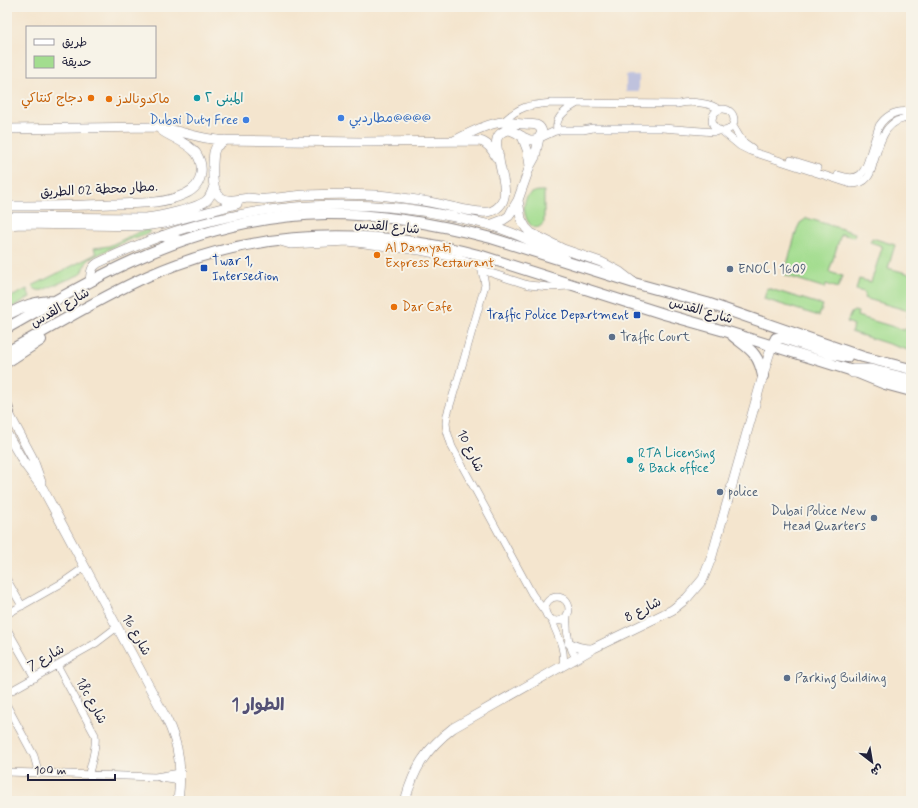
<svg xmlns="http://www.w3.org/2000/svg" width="918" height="808" viewBox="0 0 918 808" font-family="Mynerve,'Playpen Sans Arabic',sans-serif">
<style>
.industrial{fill:#bfc2dd}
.green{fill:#a3dd8f;stroke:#628065}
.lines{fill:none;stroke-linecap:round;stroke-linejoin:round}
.minor-casing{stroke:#8b8484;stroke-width:8}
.tertiary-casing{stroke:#8b8484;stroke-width:10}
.secondary-casing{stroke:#8b8484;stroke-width:12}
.motorway-casing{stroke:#8b8484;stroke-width:14}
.minor{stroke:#fff;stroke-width:7}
.tertiary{stroke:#fff;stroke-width:9}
.secondary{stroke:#fff;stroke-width:10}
.motorway{stroke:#fff;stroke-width:13}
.food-dot{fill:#e8710a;stroke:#f7f3e8;stroke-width:1.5}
.culture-dot{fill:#0f9aa8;stroke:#f7f3e8;stroke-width:1.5}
.shop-dot{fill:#3f7fe0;stroke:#f7f3e8;stroke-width:1.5}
.transit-dot{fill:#1a4fb4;stroke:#f7f3e8;stroke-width:1.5}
.service-dot{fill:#5c6f8a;stroke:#f7f3e8;stroke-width:1.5}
.labels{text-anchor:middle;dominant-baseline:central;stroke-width:4;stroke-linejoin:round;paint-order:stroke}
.food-label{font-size:13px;fill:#c56008;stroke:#f7f3e8;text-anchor:start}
.culture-label{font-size:13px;fill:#0d838f;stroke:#f7f3e8;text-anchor:start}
.shop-label{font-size:13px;fill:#366cbe;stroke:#f7f3e8;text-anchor:start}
.street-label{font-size:13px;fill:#22223b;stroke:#f7f3e8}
.transit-label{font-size:13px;fill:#164399;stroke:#f7f3e8;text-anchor:start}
.service-label{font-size:13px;fill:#4e5e75;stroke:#f7f3e8;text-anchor:start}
.district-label{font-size:17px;font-weight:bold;fill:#535075;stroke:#f7f3e8}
</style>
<rect width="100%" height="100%" fill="#f7f3e8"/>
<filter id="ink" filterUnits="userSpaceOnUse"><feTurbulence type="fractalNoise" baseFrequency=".025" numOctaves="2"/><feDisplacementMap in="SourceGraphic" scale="8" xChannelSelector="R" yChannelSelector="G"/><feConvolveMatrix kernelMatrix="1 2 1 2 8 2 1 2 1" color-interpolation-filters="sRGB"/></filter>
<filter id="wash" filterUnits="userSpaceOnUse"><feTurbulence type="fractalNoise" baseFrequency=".012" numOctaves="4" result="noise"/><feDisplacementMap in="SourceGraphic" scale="16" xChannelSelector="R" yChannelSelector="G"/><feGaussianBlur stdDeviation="0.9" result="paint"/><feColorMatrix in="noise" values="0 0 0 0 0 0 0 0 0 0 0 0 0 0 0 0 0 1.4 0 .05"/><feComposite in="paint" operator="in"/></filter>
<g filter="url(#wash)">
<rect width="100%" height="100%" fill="#f4e5ce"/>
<path class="industrial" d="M626,75H639V92H626Z"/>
<path class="green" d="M544,191V222C531,242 515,203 531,193C535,191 539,191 544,191Z
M807,218L855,233L854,237L841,234L829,272L842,276L838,288L826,284L825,288L784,275L797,229L800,223Z
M146,230H149V233L128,240L91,258L86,263L83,271L81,274L43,290C38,291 36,290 32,286L96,254L94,248L109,246L139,232Z
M872,238L895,245L888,268L910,274L911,272V318L907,317L909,311L864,298L865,294L864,292L856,290L859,279L871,282L882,248V246L870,242Z
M767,288L823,305L819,316L764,299Z
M27,289L30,297L7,310V299Z
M854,311L858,312L857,316L904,330L909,327L911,328V351L851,332L854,325L847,322L851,313Z"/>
</g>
<g filter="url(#ink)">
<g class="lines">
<defs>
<path id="minor" d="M712 120a11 11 0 1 1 22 0a11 11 0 1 1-22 0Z
M503,122C520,106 528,105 552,103L678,104C688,101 712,102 719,110
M733,126L742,141L752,148
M557,131C557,128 556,126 557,124C558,115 569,108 576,104
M722,131L740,146L750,151L851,184C857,184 863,183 867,178C871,174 872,168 873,164C880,143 884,118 911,118
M540,138L553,132L560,130H583L593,128H662L715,132L720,130
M791,160L817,168
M838,175C860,183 865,173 870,154C873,144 876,135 879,126C886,115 897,110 911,112
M280,242L290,245L348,242L420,251L460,259L474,264L488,272L528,285L550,287L570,286
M481,268L484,279L485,285L464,359L447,415L446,423L447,431L452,447L532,594L546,613
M7,580L22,606
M545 609a12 12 0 1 1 24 0a12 12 0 1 1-24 0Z
M7,614L62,583L85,567
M567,615C566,631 568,645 576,658
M551,619C557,634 566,649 563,666
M7,629L35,678
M57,665L95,735C97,748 91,762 89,774
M7,693L96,643L117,627
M7,706L34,756L37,767L36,772
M7,772L155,777L180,773
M161,778L180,781"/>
<path id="tertiary" d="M7,129L154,127C176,129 196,138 218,140L362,142L480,141C488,143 492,149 496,157
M522,136L528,152L530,166
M225,140L216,147L214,152C213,159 212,178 214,185C215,191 218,197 224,199C231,202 240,199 248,198C254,198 260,200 266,199C279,198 292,196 305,195C328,194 352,194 375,195C393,196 411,199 429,202C443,204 481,216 492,211C512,202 503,181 500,165C499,161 499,157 498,153C497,146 494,139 501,133C514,122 524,147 539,138L542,132C540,123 533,125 525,124C518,124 510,122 503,122C489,123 467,134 454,141
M518,200L521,219L526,228L531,233L563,249L601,262L607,265L620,272L633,282
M7,206C42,206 76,206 110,204C135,203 162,205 185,194C194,190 200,183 201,173C202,166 200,159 196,153C187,142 172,138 161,130
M7,217L145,218C158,217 199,208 207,200C211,196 212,191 214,186
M7,225L22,224L143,226L166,223L237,204
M490,225L503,220L509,216L512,210L518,200L530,166L535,157L539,138
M90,282C91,274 90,268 98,263C123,251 149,240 176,231C265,202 363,197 455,217C467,220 479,222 490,225C505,230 519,235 532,242C543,248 554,252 565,259
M7,410L32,457L41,482
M7,434L24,463L43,489L166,718C180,746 182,770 178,801
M569,643C577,648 583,649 592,649
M405,801C414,768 426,749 453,728L594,648L664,614L672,610L687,598L698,585L703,579L712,556L768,358L772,346"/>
<path id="secondary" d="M163,236L181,241
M7,315C23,306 36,301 54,301
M7,328C48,305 89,280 132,261C193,233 260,215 327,214C382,214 438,224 491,238L634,283L707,303L863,357L911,369
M733,336C750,350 758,352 763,376
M772,346L776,338H783L832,354L847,357
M7,352C54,326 99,298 148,276C257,228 368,226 482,256L664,314L728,332L853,371L885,384L911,391
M7,362L41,340
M7,407L9,413"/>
<path id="motorway" d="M853,371H870L911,381"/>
</defs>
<use href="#minor" class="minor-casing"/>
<use href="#tertiary" class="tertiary-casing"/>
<use href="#secondary" class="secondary-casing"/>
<use href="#motorway" class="motorway-casing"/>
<use href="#minor" class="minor"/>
<use href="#tertiary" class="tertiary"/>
<use href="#secondary" class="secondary"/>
<use href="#motorway" class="motorway"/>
</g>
</g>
<g class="food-dot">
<circle cx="91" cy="98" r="4"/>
<circle cx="109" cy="99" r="4"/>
<circle cx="377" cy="255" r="4"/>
<circle cx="394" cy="307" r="4"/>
</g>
<g class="culture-dot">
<circle cx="197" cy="98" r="4"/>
<circle cx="630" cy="460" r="4"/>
</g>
<g class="shop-dot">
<circle cx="341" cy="118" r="4"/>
<circle cx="246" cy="120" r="4"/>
</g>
<g class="transit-dot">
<rect x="200" y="264" width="8" height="8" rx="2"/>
<rect x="633" y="311" width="8" height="8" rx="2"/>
</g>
<g class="service-dot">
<circle cx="730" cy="269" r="4"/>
<circle cx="612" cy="337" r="4"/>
<circle cx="720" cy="492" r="4"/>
<circle cx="874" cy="518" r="4"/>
<circle cx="787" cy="678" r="4"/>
</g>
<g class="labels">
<g class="food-label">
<text x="83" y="98" text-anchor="end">دجاج كنتاكي</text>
<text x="117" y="99">ماكدونالدز</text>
<text x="385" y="248">Al Damyati<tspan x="385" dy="15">Express Restaurant</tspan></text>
<text x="402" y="307">Dar Cafe</text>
</g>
<g class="culture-label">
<text x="205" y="98">المبنى ٢</text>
<text x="638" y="453">RTA Licensing<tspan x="638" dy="15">&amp; Back office</tspan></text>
</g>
<g class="shop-label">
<text x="349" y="118">مطاردبي@@@@</text>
<text x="238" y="120" text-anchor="end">Dubai Duty Free</text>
</g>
<g class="street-label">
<text transform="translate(99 190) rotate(-3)">مطار محطة 02 الطريق.</text>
<text transform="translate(387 227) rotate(5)">شارع القدس</text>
<text transform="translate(60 308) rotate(-30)">شارع القدس</text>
<text transform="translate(701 311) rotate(16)">شارع القدس</text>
<text transform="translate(470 451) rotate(64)">شارع 10</text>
<text transform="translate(643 610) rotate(-27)">شارع 8</text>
<text transform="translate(136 635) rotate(61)">شارع 16</text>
<text transform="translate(46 658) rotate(-29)">شارع 7</text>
<text transform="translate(91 701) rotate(62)">18c شارع</text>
</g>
<g class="transit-label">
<text x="212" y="261">Twar 1,<tspan x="212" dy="15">Intersection</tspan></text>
<text x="629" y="315" text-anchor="end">Traffic Police Department</text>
</g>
<g class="service-label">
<text x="738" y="269">ENOC | 1609</text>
<text x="620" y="337">Traffic Court</text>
<text x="728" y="492">police</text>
<text x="866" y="511" text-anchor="end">Dubai Police New<tspan x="866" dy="15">Head Quarters</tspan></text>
<text x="795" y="678">Parking Building</text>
</g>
<g class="district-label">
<text x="258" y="705">الطوار 1</text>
</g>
</g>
<rect width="918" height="808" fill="none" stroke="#f7f3e8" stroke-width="24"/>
<rect x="26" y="26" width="130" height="52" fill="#f7f3e8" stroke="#a29fa3"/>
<rect x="34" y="39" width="20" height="6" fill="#ffffff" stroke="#a29fa3"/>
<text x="62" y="46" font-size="12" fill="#22223b">طريق</text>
<rect x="34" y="56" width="20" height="12" fill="#a3dd8f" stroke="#a29fa3"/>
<text x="62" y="66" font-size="12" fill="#22223b">حديقة</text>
<g transform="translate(872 762) rotate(149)" stroke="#f7f3e8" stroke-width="3" paint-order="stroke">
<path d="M0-3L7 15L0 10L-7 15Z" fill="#22223b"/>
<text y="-6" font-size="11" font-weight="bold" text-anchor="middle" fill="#22223b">ش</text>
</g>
<path d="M28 774v6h87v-6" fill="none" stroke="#22223b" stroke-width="2"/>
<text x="34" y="774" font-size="12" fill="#22223b" stroke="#f7f3e8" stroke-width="3" paint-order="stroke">100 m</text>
</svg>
